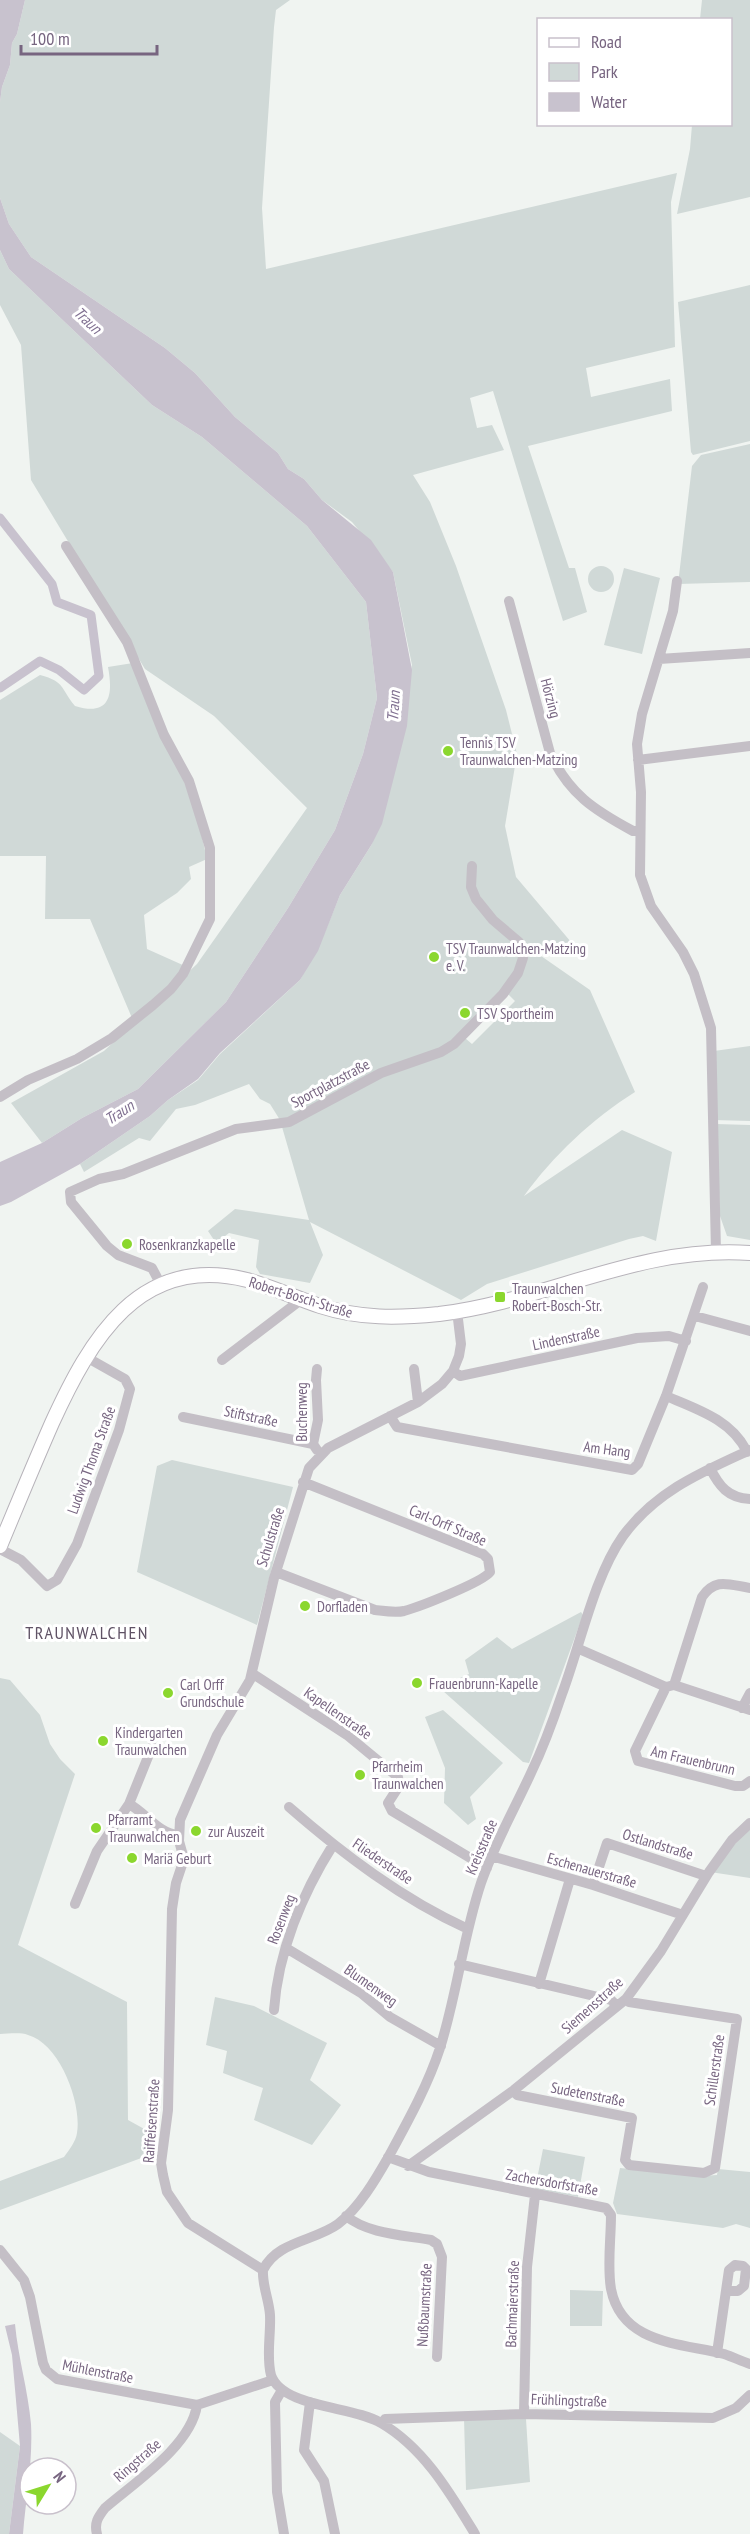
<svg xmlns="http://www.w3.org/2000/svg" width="750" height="2534" viewBox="0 0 750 2534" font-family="'PT Sans Narrow',sans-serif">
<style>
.green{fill:#d0d9d7;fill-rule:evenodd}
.water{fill:#c8c2ce}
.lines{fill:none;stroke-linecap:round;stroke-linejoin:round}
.canal{stroke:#c8c2ce;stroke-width:9}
.major-casing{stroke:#b7b3ba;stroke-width:16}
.minor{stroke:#c4bfc6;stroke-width:10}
.major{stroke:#fff;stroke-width:14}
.poi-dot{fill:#8bd72e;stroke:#fff;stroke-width:2}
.labels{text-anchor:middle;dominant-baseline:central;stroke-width:6;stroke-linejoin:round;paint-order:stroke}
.street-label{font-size:15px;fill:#776580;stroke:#fff}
.poi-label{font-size:15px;fill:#776580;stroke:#fff;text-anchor:start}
.water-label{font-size:16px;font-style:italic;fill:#807091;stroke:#fff}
.quarter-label{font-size:18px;letter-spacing:1.5px;fill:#5f5265;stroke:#fff}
</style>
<rect width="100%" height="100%" fill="#f0f4f1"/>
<path class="green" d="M25,0H290L276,10L274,27L262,208L266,269L677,173L671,202L675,347L586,368L591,397L670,379L672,411L528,446L569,568H575L587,612L563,621L493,391L470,398L477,428L492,425L504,450L413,475L430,502L456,566L506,710L517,754L505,826L516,877L571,942L531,949L590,990L635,1092C592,1119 553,1156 524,1196L622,1130L672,1152L656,1241L643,1236L629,1239L487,1284L461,1300L310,1222L323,1255L310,1283L260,1274L256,1267L259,1240L229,1233L216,1243L208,1231L235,1209L309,1220L280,1120L270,1104L260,1099L249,1084L195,1105L176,1109L150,1141L139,1138L84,1172L80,1164L150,1116L168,1100L198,1080L220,1054L300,980L325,932L340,895L372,844L412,665L393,572L352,522L322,500L304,479L288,469L278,453L235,417L195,373L165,348L31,257L9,224L0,198V102L2,87L10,65L12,43L17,34ZM508,994L515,1001L472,1044L465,1038Z
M702,0H750V197L677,214L690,149L692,125L730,124V20L700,19Z
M0,250L9,269L152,405L202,437L307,526L366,602L377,698L363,754L335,830L288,908L226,1002L138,1089L82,1118L42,1143L11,1103L104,1051L197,964L307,808L214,716L145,669L31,480L21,345L0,305Z
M750,285V441L693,455L691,452L678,302Z
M750,444V582L678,584L692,466L701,455Z
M588 579a13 13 0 1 1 26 0a13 13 0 1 1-26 0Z
M624,568L660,578L642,654L604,645Z
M133,663C162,727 193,790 207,859L189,867L191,879L177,893L144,915L147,949L185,966L179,977L132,1018L90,919H45L46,856H0V700L40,675C66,682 60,688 75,706C111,717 113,694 108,667Z
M750,1046V1121L713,1120L714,1051Z
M716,1124L750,1125V1240L727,1236L720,1216Z
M172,1460L293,1487L257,1625L137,1572L157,1466Z
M581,1612L583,1615L529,1763L523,1762L443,1691L442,1686L469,1674L465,1660L497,1637L512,1649Z
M0,1678L10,1680L40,1715L50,1744L60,1759L75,1774L18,1945L127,2002L128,2120L157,2136L155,2153L0,2210V2181L64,2157C69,2150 76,2141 77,2133C82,2103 60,2044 28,2035C20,2032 8,2034 0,2034Z
M443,1710L503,1763L470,1797L476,1819L468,1825L444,1803L445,1768L425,1717Z
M750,1827V1878L710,1872Z
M215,1997L254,2006L327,2043L310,2080L341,2105L312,2145L254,2120L263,2088L223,2073L227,2051L206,2045Z
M543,2149L585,2157L578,2197L535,2189Z
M620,2168L702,2176L717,2175L718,2169L750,2172V2228L736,2224L723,2228L617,2214L613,2203Z
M570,2290L603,2291L602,2326H570Z
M464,2418L526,2419L530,2482L466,2490Z
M0,2432L20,2446L9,2534H0Z"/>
<path class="water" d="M0,0H25L17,34L12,43L10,65L2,87L0,102Z
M0,198L9,224L31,257L165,348L195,373L235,417L278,453L288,469L304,479L322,500L371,540L393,572L412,670L407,726L382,824L372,844L340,895L318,951L300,980L220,1053L198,1079L168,1100L150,1116L80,1164L11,1202L0,1206V1162L42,1143L82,1118L138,1089L226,1002L288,908L335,830L363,754L377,698L366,602L307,526L202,437L152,405L9,269L0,250Z
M15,2324C18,2357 28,2390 31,2424C33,2461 26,2497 23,2534H9L20,2446L12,2355L5,2326Z"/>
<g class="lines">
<path class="canal" d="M0,518L52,584L57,602L91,615L99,676L84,690L59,670L40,661L0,688"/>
<defs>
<path id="major" d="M0,1546C17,1505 34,1464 52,1423C90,1340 139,1253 247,1280C272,1287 296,1298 320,1306C360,1319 398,1318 439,1314C546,1301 640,1245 750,1253"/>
</defs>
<use href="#major" class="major-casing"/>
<path class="minor" d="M677,581L673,611L642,714L637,744L641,792L640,875L651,906L683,952L694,974L711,1028L716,1252
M509,601L550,753C569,794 594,810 633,831H640
M659,659L750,653
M638,760L750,746
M0,1097L28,1080L77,1059L112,1038L153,1005L171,989L183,974L210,919V848L189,781L164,735L127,642L66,546
M161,1285L152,1268L118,1255L107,1246L71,1202L70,1192L99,1179L123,1174L236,1129L289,1122L381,1073L441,1052L454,1044L503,994L518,973L523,958L519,942L493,920L476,899L471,887L472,866
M695,1316L750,1331
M222,1360L302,1299
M414,1369L418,1402
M453,1371L460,1376L637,1338L669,1336L686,1341
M666,1396C697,1409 732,1420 747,1452
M390,1416L397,1427L632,1470L638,1464L666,1396L703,1287
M183,1417L313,1444
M317,1450L313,1444L318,1420L316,1380L317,1369
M710,1468C719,1486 728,1498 750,1499
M0,1549L21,1560L47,1586L57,1580L77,1544L119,1430L130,1389L125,1379L86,1357
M276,1572L375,1610C384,1611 395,1613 404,1611C419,1607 483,1582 490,1572L488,1559L483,1554L303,1482
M579,1649L666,1687L674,1685L750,1710
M253,1674L347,1735L398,1777L399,1786L388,1803L392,1811L487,1868
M674,1685L702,1597C716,1577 729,1585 750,1588
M666,1687L635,1751L638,1761L735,1786H743L750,1781
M742,1708L750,1693
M129,1804C146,1813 159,1834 178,1835
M289,1807C343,1854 402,1899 468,1929
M491,1856L593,1885L683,1915
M593,1885L607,1843L706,1876
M75,1904L97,1851L129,1804L152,1747
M286,1948L361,1993L390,2017L441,2046
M459,1964L611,2000L617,2006
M539,1984L570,1879
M274,2010C278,1952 302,1894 333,1845
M514,2090L517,2095L632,2118L625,2160L629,2165L704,2173L715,2168L737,2019L629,2002L626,1999
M388,2157L429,2172L606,2208L611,2215C611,2239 607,2266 611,2289C622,2345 682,2343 724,2354C733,2357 741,2361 750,2364
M408,2166L514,2090L626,1999L661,1951L709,1872L732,1840L750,1823
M346,2216C368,2234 404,2235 431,2240L437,2244L442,2257L437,2357
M0,2250L24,2280L30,2297L43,2363L46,2370L57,2379L197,2405L273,2380
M263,2270L188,2223L167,2192L163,2175L161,2163L168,2110L172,1909L176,1883L184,1859L179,1841L180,1820L217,1735L250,1680L274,1578L309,1468L328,1448L418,1402L442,1384L453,1371L459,1356L461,1344L457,1311
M263,2270C277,2241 315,2241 338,2224C359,2208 376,2179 389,2156C408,2121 428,2085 440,2048C457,1994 463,1937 481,1883C494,1845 514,1810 531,1773C543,1748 553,1721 562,1694C580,1646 594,1577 623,1536C656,1491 702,1472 750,1450
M263,2270C262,2285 269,2300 270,2315C271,2334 266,2357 271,2375C282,2408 354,2406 381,2423C424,2448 450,2493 475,2534
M717,2353L729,2270L735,2265L743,2266L746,2269L744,2286L738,2291H727
M282,2390L275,2402L277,2492L284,2534
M310,2402L304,2450L324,2481L335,2534
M524,2414L527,2267L535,2195
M383,2423L385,2419L524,2414L713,2418L736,2408L750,2395
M97,2534C94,2523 98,2517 105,2508C135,2482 191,2446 197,2405"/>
<use href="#major" class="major"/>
</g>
<g class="poi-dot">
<circle cx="448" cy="751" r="6"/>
<circle cx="434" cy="957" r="6"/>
<circle cx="465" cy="1013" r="6"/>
<circle cx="127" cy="1244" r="6"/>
<rect x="494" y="1291" width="12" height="12" rx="3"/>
<circle cx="305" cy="1606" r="6"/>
<circle cx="417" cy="1683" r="6"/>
<circle cx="168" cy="1693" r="6"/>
<circle cx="103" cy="1741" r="6"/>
<circle cx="360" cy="1775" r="6"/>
<circle cx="96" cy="1828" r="6"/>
<circle cx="196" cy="1831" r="6"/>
<circle cx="132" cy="1858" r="6"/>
</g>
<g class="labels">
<g class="street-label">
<text transform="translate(551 698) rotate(75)">Hörzing</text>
<text transform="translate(330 1083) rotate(-28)">Sportplatzstraße</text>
<text transform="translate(301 1297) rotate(17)">Robert-Bosch-Straße</text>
<text transform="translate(566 1338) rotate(-12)">Lindenstraße</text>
<text transform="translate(301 1412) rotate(-90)">Buchenweg</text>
<text transform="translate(251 1416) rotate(12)">Stiftstraße</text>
<text transform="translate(607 1449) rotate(7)">Am Hang</text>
<text transform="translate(91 1460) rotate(-70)">Ludwig Thoma Straße</text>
<text transform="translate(448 1525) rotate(23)">Carl-Orff Straße</text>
<text transform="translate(270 1537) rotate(-73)">Schulstraße</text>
<text transform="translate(338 1713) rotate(35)">Kapellenstraße</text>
<text transform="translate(693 1760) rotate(13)">Am Frauenbrunn</text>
<text transform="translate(658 1844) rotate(17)">Ostlandstraße</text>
<text transform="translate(481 1847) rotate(-67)">Kreisstraße</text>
<text transform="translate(383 1861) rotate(34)">Fliederstraße</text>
<text transform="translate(592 1870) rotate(16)">Eschenauerstraße</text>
<text transform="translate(281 1919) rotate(-69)">Rosenweg</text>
<text transform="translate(371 1985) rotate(35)">Blumenweg</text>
<text transform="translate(592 2005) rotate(-42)">Siemensstraße</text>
<text transform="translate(714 2070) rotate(-82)">Schillerstraße</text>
<text transform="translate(588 2094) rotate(11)">Sudetenstraße</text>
<text transform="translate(151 2121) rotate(-86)">Raiffeisenstraße</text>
<text transform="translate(552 2182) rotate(10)">Zachersdorfstraße</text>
<text transform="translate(512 2304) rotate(-88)">Bachmaierstraße</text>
<text transform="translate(424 2305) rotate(-87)">Nußbaumstraße</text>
<text transform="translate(98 2371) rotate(11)">Mühlenstraße</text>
<text transform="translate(569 2400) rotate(2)">Frühlingstraße</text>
<text transform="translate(137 2460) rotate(-41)">Ringstraße</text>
</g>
<g class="poi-label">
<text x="460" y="742">Tennis TSV<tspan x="460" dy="17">Traunwalchen-Matzing</tspan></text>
<text x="446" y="948">TSV Traunwalchen-Matzing<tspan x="446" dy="17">e. V.</tspan></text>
<text x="477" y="1013">TSV Sportheim</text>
<text x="139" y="1244">Rosenkranzkapelle</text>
<text x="512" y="1288">Traunwalchen<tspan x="512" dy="17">Robert-Bosch-Str.</tspan></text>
<text x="317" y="1606">Dorfladen</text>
<text x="429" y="1683">Frauenbrunn-Kapelle</text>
<text x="180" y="1684">Carl Orff<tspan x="180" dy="17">Grundschule</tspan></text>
<text x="115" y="1732">Kindergarten<tspan x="115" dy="17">Traunwalchen</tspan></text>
<text x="372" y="1766">Pfarrheim<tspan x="372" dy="17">Traunwalchen</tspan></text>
<text x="108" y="1819">Pfarramt<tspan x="108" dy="17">Traunwalchen</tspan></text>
<text x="208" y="1831">zur Auszeit</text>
<text x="144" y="1858">Mariä Geburt</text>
</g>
<g class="water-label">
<text transform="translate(88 320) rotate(43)">Traun</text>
<text transform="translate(393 706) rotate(-86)">Traun</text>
<text transform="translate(119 1112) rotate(-33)">Traun</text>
</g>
<g class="quarter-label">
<text x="87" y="1632">TRAUNWALCHEN</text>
</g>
</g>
<rect x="537" y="18" width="195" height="108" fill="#ffffff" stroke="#c9c1cc" stroke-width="1.5"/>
<rect x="549" y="38" width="30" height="9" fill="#ffffff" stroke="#c9c1cc" stroke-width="1.5"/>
<text x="591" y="48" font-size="18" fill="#776580">Road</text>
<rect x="549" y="63" width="30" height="18" fill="#d0d9d7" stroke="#c9c1cc" stroke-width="1.5"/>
<text x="591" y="78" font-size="18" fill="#776580">Park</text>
<rect x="549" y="93" width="30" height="18" fill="#c8c2ce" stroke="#c9c1cc" stroke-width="1.5"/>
<text x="591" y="108" font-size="18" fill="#776580">Water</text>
<g transform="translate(48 2486) rotate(52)"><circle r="28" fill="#ffffff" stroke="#c9c1cc" stroke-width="1.5"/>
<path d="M0-4.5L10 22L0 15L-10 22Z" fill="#8bd72e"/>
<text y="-9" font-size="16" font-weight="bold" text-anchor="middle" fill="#776580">N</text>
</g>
<path d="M21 45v9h136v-9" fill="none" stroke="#776580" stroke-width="3"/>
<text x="30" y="45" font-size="18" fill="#776580" stroke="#ffffff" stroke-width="4.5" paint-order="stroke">100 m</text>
</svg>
